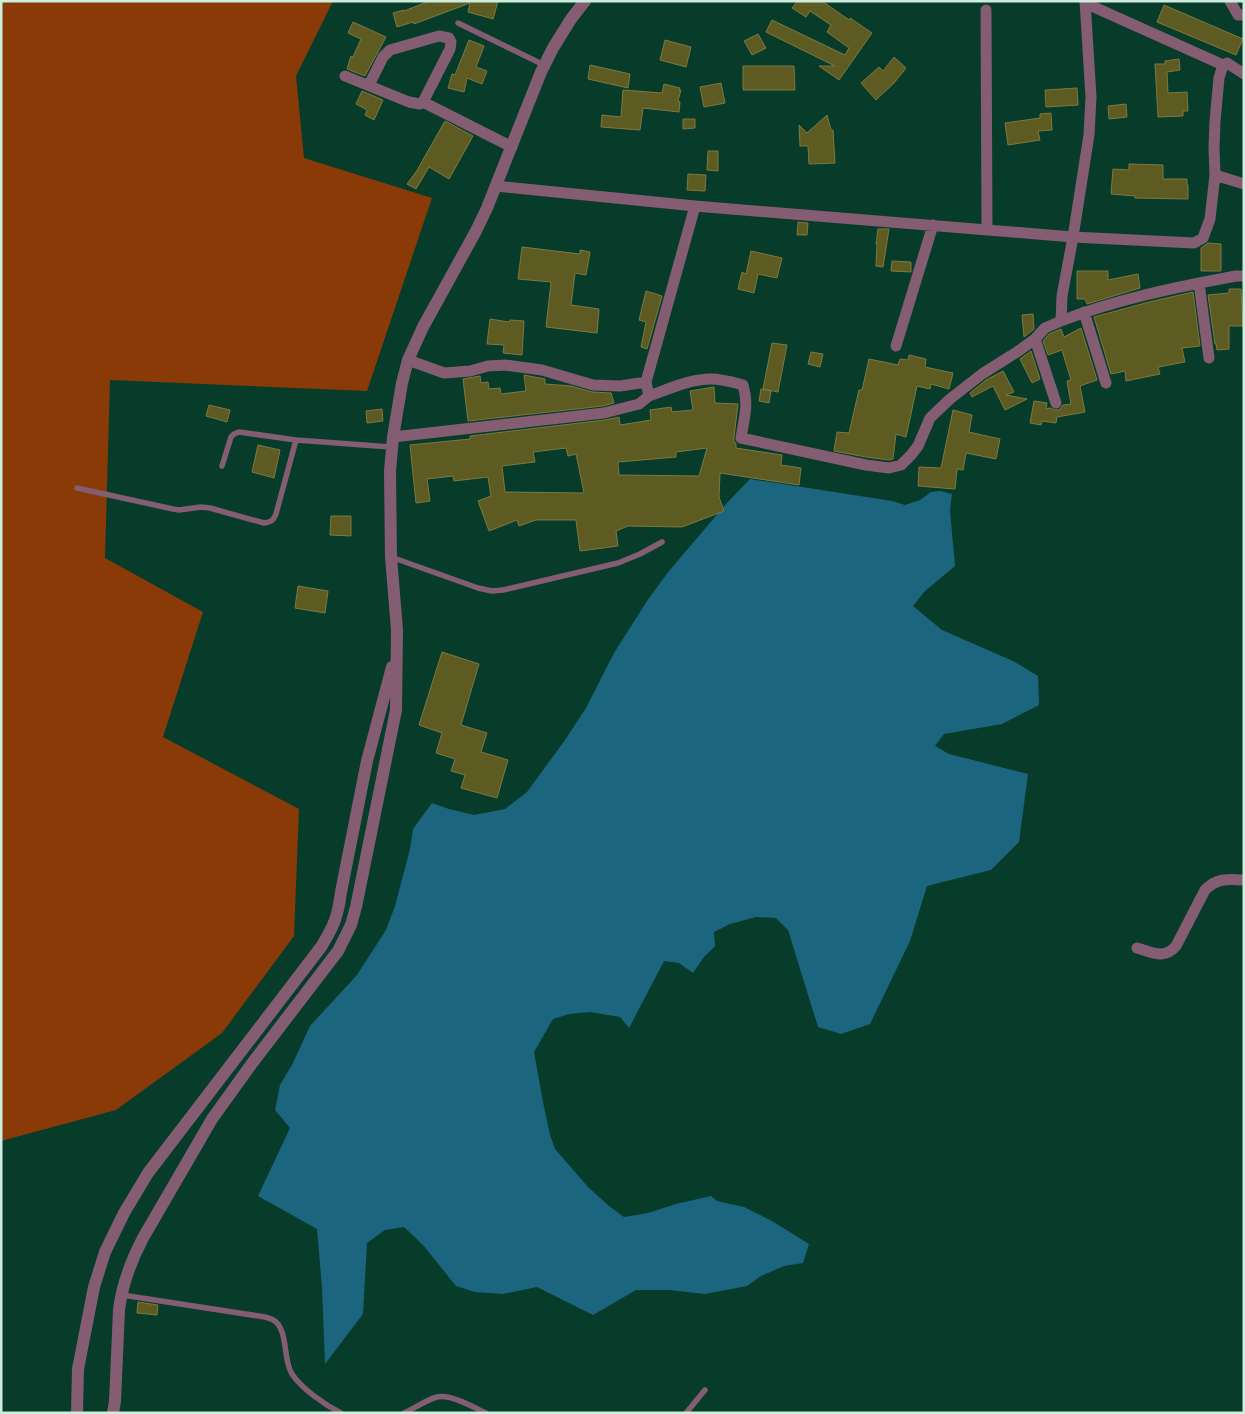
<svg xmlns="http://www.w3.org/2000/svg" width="1245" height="1414" viewBox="0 0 1245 1414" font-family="'Public Sans',sans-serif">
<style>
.green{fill:#893a06}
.water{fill:#1b657f}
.building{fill:#5d5b22;stroke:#7c7941;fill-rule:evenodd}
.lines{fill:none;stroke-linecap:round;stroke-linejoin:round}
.service{stroke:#855d72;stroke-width:5.5}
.minor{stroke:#855d72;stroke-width:11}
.tertiary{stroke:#855d72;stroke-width:12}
</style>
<rect width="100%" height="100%" fill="#073c2b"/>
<path class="green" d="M1,1H333L296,76L304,158L432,198L367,391L110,380L105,558L203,612L163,737L299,809L294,936L222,1033L116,1110L1,1141Z"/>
<path class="water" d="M750,479L892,501L905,505L920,500L931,492L940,491L952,494L950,510L955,566L925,591L913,606L942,630L1013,661L1038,676L1039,705L1002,724L944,734L935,746L949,754L1028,774L1019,842L991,870L927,886L910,941L870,1024L841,1034L818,1027L788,930L776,918L756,917L730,924L714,932L715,946L704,957L693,973L679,963L664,961L629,1028L620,1017L590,1012L569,1014L553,1019L534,1052L543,1102L550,1135L555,1149L588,1187L609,1206L624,1217L648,1213L676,1204L711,1196L717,1201L744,1207L772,1221L809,1244L803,1263L784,1266L761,1276L747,1286L705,1294L669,1290H636L593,1315L537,1287L503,1294L475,1292L456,1286L423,1245L404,1227L385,1230L367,1243L363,1314L325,1364L322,1287L317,1229L258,1196L290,1128L275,1110L280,1085L292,1065L310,1026L357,975L386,930L395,906L410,849L413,829L432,803L449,809L474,815L505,809L527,792L565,740L586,708L614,653L649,598L669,571L726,504Z"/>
<path class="building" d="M430,1H498L493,19L468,12L470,3L414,24L413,22L397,27L393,13L404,10V11Z
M796,1H822L849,20L850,18L872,33L839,80L819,66H835L766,32L772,20L845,55L849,48L827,32L831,25L810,11L806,17L792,8L797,2Z
M1164,5L1243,39L1236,55L1157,22Z
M353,22L386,37L365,76L347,69L351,56L353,57L361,39L348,33Z
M758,34L766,48L752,55L744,41Z
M469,40L484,46L476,67L487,71L482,84L467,78L464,92L448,88L452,74L455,75Z
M665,40L691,47L686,67L660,60Z
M894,57L906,68L894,83L876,100L861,83L879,67L883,71Z
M1179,59L1180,70L1167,72L1168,93L1187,92L1188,111H1183V116L1158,117L1155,64H1165V61Z
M590,65L630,74L628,88L588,79Z
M743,66H794L795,90H743Z
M721,83L725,103L704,107L700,87Z
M664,84L680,88L679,91L681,90L678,101L680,102L679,112L643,108L640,130L601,127L602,115L621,117L623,90L662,93Z
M1077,88L1078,105L1046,107L1045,90Z
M362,91L383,100L374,120L365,115L367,110L356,104Z
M1126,104L1127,117L1109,119L1108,106Z
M1051,113L1052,130L1038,131L1040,140L1008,145L1005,123L1040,118V114Z
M827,115L831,130H833L835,163L809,164L808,146H800L799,125L807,133Z
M683,119H695V128L683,129Z
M445,121L473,136L449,179L429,167L416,189L407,184L416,172Z
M708,151H718V171L707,170Z
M1129,164L1163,165V179H1187V185H1188V199L1135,198V196L1111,194L1113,169L1129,170Z
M688,174L706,175L705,191L687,190Z
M798,222L808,223L807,235H797Z
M878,229H889L883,267L876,266L877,244H876Z
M1208,243L1221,244V271H1201V248Z
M522,247L580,254V250L590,252L586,275L575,273L571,305L599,309L597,333L546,327L551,282L518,279Z
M751,251L782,258L777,278L758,274L754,293L738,289L742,272L746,274Z
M892,261L911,262V272L891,271Z
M1077,271H1108V280L1138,274L1140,288L1087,304L1085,299H1077Z
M1229,289H1241L1243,326H1229V349L1217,350L1216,344H1215L1208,295L1229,293Z
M646,291L662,296L647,349L641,347L646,322L639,320Z
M1193,292L1200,346L1182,348L1185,362L1158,367L1160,374L1126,381L1125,371L1111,374L1094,317L1149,302Z
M1033,314L1034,329L1024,337L1022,315Z
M490,319L509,322L510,320L524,321L522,355L503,353L504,345L487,344Z
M1081,328L1097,380L1080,386L1085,412L1057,417L1056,423L1042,421L1041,425L1030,423L1034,401L1047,403L1046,409L1050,408L1055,410H1059L1063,405L1071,404L1067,381L1071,380L1062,350L1048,355L1043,341L1049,334L1061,329L1064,337Z
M772,343L787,345L778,392L763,389Z
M1031,351L1040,379L1032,383L1020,359Z
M811,352L823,354L820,367L808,364Z
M909,355L926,359L925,367L953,373L949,389L931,384L930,389L917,386L906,437L896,434L893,459L889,460L866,457L834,451L837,432L849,433L859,390H862L869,359L898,365L900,359L908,360Z
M1003,371L1014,392L1006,395L1027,399L1005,410L993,386L972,397L970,393L986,380Z
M524,375L545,379V384L571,386L592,392L611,393L614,403L603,406L468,421L463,379L480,376L481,383L488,382L489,389L500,388L501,394L526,391Z
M714,387L715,403L738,404L734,437V441L736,444V448L782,455L781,465L801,468L799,485L720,473L719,497L724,511L682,527L628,526L616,531L618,546L580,551L576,520H536L519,526L517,520L489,531L478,501L491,496L488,477L454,481L453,476L427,479L430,501L416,503L410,445L470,439V436L605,420L619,417L620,425L651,420L650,410L671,407L672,412L693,410L690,391ZM566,448L568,456L576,454L584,493L505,492L502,466L535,462L533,452ZM707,448L699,476L619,475L618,462L676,457V452Z
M761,389L771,391L769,403L759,401Z
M209,405L230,410L227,422L206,416Z
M382,409L383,421L367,423L366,411Z
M953,410L972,415L969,432L1000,439L996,459L966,453L963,470L957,469L955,489L918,486L919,467L941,468Z
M258,445L280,450L274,478L252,472Z
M331,516H351V536L330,535Z
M298,586L328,591L325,613L295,608Z
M442,652L479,664L461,725L487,733L481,752L508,760L497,798L461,788L465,775L451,771L455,759L436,753L442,733L419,725Z
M138,1302L158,1305L157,1315L137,1313Z"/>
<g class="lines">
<path class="service" d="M458,23L544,65
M222,466L231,437L234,434L239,432L296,440
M77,488L173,509L179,510L201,507L210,508L264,523C271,522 273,521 276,514L296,440L391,447
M391,557L478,588L492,591L503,590L618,563L640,554L662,542
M122,1295L265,1317C269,1318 273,1319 276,1322C288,1333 283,1360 292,1374C302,1389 325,1405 341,1413
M404,1413C415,1408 426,1400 437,1397C451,1394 473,1407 486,1413
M686,1413L705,1390"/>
<path class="minor" d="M1085,1L1091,97L1089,135L1073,237L1062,296L1061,321C1117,299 1177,287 1236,276H1244
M1230,1L1238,15H1244
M1085,3L1223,65
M986,10L987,229
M345,76L409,102L420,104L423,102L512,147
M369,85L383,57L390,50L439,36L449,38L451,42L450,49L423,102
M1215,175L1244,184
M496,186L695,206L1073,237L1194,243L1203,238L1210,219L1215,175L1214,148L1215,121L1219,78L1223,65L1227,63L1244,74
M1199,283L1209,358
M1084,312L1106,383
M1035,339L1056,403
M896,346L933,225
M408,360L444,373L470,371L488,366L505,365L542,370L593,385L620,386L646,382L649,396C669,389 690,379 711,379C722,379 732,382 743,385C749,405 744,418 741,438L866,465L889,468L901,465L911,455L918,446L930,418L950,399L982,374L1017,352L1035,339L1045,328L1061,321
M646,382L695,206
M393,437L604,413L639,404L649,396
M1137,948C1152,952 1164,960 1176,946L1205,890C1217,878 1227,879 1244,880"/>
<path class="tertiary" d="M77,1413L78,1369L94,1287L105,1252L124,1213L148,1173L321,947C334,926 338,916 341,892L367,761L392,667
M113,1413L115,1401L119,1310C122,1284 131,1261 143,1238L212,1119L253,1062L338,951L351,925L356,907L396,710L397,630L391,557L390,471L393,437L402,383L408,360L423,327L476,231L487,208L541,72L553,48L571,19L585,1"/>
</g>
<rect width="1245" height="1414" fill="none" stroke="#cdedde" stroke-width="5"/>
</svg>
